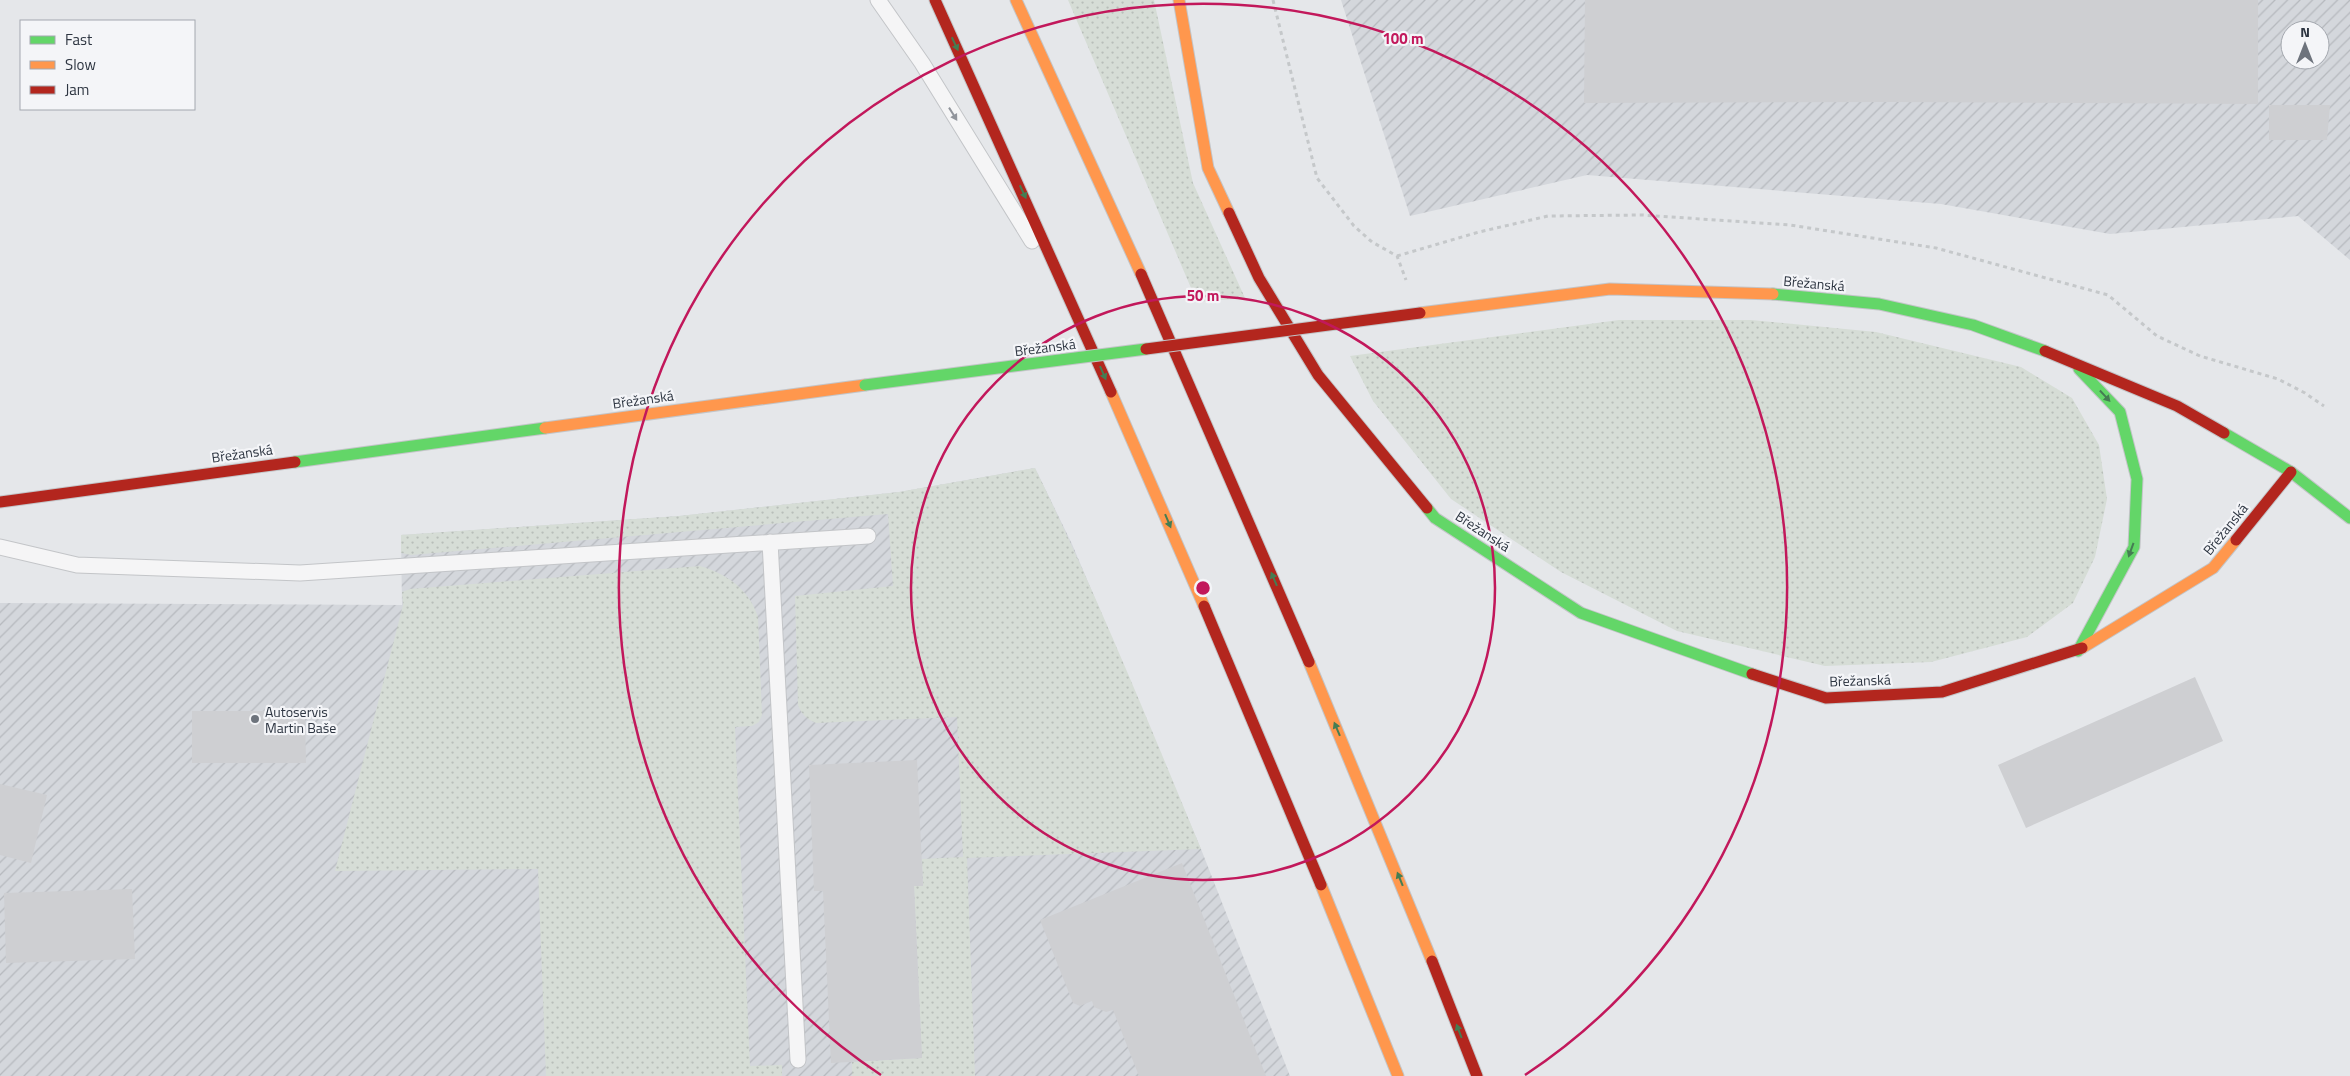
<svg xmlns="http://www.w3.org/2000/svg" width="2350" height="1076" viewBox="0 0 2350 1076" font-family="'Titillium Web',sans-serif">
<style>
.industrial{fill:url(#industrial-furrows);fill-rule:evenodd}
.green{fill:url(#green-dots)}
.building{fill:#cecfd2}
.lines{fill:none;stroke-linecap:round;stroke-linejoin:round}
.lane-casing{stroke:#c3c5c8;stroke-width:17}
.fast-casing{stroke:#c3c5c8;stroke-width:13}
.slow-casing{stroke:#c3c5c8;stroke-width:13}
.jam-casing{stroke:#c3c5c8;stroke-width:13}
.path{stroke:#c5c8ca;stroke-width:3;stroke-dasharray:4 4;stroke-linecap:butt}
.lane{stroke:#f5f5f6;stroke-width:15}
.fast{stroke:#63d668;stroke-width:11}
.slow{stroke:#ff974d;stroke-width:11}
.jam{stroke:#b3261e;stroke-width:11}
.fast-bridge-casing{stroke:#c3c5c8;stroke-width:13;stroke-linecap:butt}
.jam-bridge-casing{stroke:#c3c5c8;stroke-width:13;stroke-linecap:butt}
.fast-bridge{stroke:#63d668;stroke-width:11}
.jam-bridge{stroke:#b3261e;stroke-width:11}
.oneway{fill:#457d53}
.oneway2{fill:#91959c}
.ring{fill:none;stroke:#c2185b;stroke-width:2.5}
.poi-dot{fill:#6d737c;stroke:#f4f5f8;stroke-width:2}
.labels{text-anchor:middle;dominant-baseline:central;stroke-width:4.5;stroke-linejoin:round;paint-order:stroke}
.street-label{font-size:14px;fill:#2d3541;stroke:#f4f5f8}
.poi-label{font-size:14px;fill:#2d3541;stroke:#f4f5f8;text-anchor:start}
.centre{fill:#c2185b;stroke:#f4f5f8;stroke-width:2.5}
.ring-label{font-size:15px;text-anchor:middle;font-weight:bold;fill:#c2185b;stroke:#f4f5f8;stroke-width:4.5;stroke-linejoin:round;paint-order:stroke}
</style>
<defs>
<pattern id="industrial-furrows" width="10" height="10" patternUnits="userSpaceOnUse" patternTransform="scale(1.25)"><rect width="10" height="10" fill="#d4d7dc"/><path d="M-1 1l2-2M0 10L10 0M9 11l2-2" fill="none" stroke="#b6b9be"/></pattern>
<pattern id="green-dots" width="8" height="8" patternUnits="userSpaceOnUse" patternTransform="scale(1.25)"><rect width="8" height="8" fill="#d6ddd6"/><path d="M2 2h.1M6 6h.1" fill="none" stroke="#b8beb9" stroke-width="1.8" stroke-linecap="round"/></pattern>
</defs>
<rect width="100%" height="100%" fill="#e5e7ea"/>
<path class="industrial" d="M1341,0H2350V260L2298,216L2110,234L1941,204L1587,175L1410,216ZM2290,30H2320V60H2290Z
M1035,468L1072,544L1201,849L1290,1076H0V603L402,605L401,535L679,516L899,492Z"/>
<path class="green" d="M1068,0H1154L1193,183L1245,298L1197,302Z
M1619,320H1751L1876,332L2021,367L2072,398L2099,445L2107,499L2095,557L2073,603L2027,637L1931,662L1825,666L1677,631L1561,572L1451,499L1373,401L1350,356Z
M1035,468C1096,593 1148,721 1201,849L967,858L975,1076H852V1062L922,1058L914,886H923L922,859L963,857L957,717L816,723C807,719 802,715 798,705L795,596L893,586L888,514L411,555L401,553V535L679,516L899,492Z
M700,566C727,574 749,589 758,617L762,715L759,722L752,726L735,727L750,1066L782,1065V1076H546L538,869L335,871L403,605L402,592L410,589Z"/>
<path class="building" d="M1585,0H2258V104L1892,102L1584,103Z
M2269,105H2330L2327,140H2269Z
M2195,677L2223,741L2026,828L1998,765Z
M192,711H305L306,763H192Z
M917,760L923,886H914L922,1058L831,1063L823,891H814L809,765Z
M0,784L47,795L31,863L0,855Z
M1182,863L1234,995L1266,1076H1139L1113,1010L1106,1012L1094,1007L1092,1001L1080,1006L1073,1003L1040,920Z
M132,889L135,959L6,963L4,893Z"/>
<g class="lines">
<defs>
<path id="lane" d="M878,0L922,63L1032,241
M770,542L798,1060
M0,547L77,565L300,573L868,536"/>
<path id="fast" d="M1773,294L1879,304L1973,325L2045,351
M2224,433L2291,472L2350,518
M295,462L545,428
M1427,508L1435,518L1581,613L1752,674
M2078,651L2134,547L2137,479L2120,412L2079,369"/>
<path id="slow" d="M1016,0L1141,274
M1179,0L1208,168L1229,213
M1420,313L1610,289L1773,294
M1111,392L1204,606
M545,428L865,385
M2082,648L2213,568L2236,540
M1309,662L1432,961
M1321,885L1398,1076"/>
<path id="jam" d="M935,0L1111,392
M1229,213L1259,278L1318,375L1427,508
M1141,274L1309,662
M2045,351L2177,406L2224,433
M0,502L295,462
M2236,540L2291,472
M1204,606L1321,885
M1752,674L1826,698L1942,692L2082,648
M1432,961L1477,1076"/>
</defs>
<use href="#lane" class="lane-casing"/>
<use href="#fast" class="fast-casing"/>
<use href="#slow" class="slow-casing"/>
<use href="#jam" class="jam-casing"/>
<path class="path" d="M1273,0L1317,178L1354,226L1372,242L1397,256L1406,280
M1397,256L1479,232L1548,216L1642,215L1790,225L1936,248L2108,295L2157,336L2200,356L2278,379L2305,393L2324,406"/>
<use href="#lane" class="lane"/>
<use href="#fast" class="fast"/>
<use href="#slow" class="slow"/>
<use href="#jam" class="jam"/>
<defs>
<path id="fast-bridge" d="M865,385L1146,349"/>
<path id="jam-bridge" d="M1146,349L1420,313"/>
</defs>
<use href="#fast-bridge" class="fast-bridge-casing"/>
<use href="#jam-bridge" class="jam-bridge-casing"/>
<use href="#fast-bridge" class="fast-bridge"/>
<use href="#jam-bridge" class="jam-bridge"/>
</g>
<defs><path id="oneway-solid" d="M-6-.8H1V-3.2L6.5 0L1 3.2V.8H-6Z" transform="scale(1.25)"/></defs>
<g class="oneway">
<use href="#oneway-solid" transform="translate(955 44) rotate(65)"/>
<use href="#oneway-solid" transform="translate(1023 192) rotate(65)"/>
<use href="#oneway-solid" transform="translate(1103 373) rotate(66)"/>
<use href="#oneway-solid" transform="translate(2105 396) rotate(47)"/>
<use href="#oneway-solid" transform="translate(1168 521) rotate(67)"/>
<use href="#oneway-solid" transform="translate(2131 550) rotate(110)"/>
<use href="#oneway-solid" transform="translate(1274 579) rotate(-113)"/>
<use href="#oneway-solid" transform="translate(1337 729) rotate(-113)"/>
<use href="#oneway-solid" transform="translate(1400 879) rotate(-112)"/>
<use href="#oneway-solid" transform="translate(1459 1031) rotate(-111)"/>
</g>
<use class="oneway2" href="#oneway-solid" transform="translate(953 114) rotate(58)"/>
<g class="ring">
<circle cx="1203" cy="588" r="292"/>
<path d="M881 1075A584 584 0 1 1 1525 1075"/>
</g>
<circle class="poi-dot" cx="255" cy="719" r="5"/>
<g class="labels">
<g class="street-label">
<text transform="translate(1814 283) rotate(5)">Břežanská</text>
<text transform="translate(1045 347) rotate(-7)">Břežanská</text>
<text transform="translate(643 399) rotate(-8)">Břežanská</text>
<text transform="translate(242 453) rotate(-8)">Břežanská</text>
<text transform="translate(2225 529) rotate(-51)">Břežanská</text>
<text transform="translate(1483 531) rotate(33)">Břežanská</text>
<text transform="translate(1860 680) rotate(-2)">Břežanská</text>
</g>
<g class="poi-label">
<text x="265" y="711">Autoservis<tspan x="265" dy="16">Martin Baše</tspan></text>
</g>
</g>
<circle cx="1203" cy="588" r="8" class="centre"/>
<g class="ring-label">
<text x="1403" y="44">100 m</text>
<text x="1203" y="301">50 m</text>
</g>
<rect x="20" y="20" width="175" height="90" fill="#f4f5f8" stroke="#a4a8af"/>
<rect x="30" y="36" width="25" height="8" fill="#63d668" stroke="#a4a8af"/>
<text x="65" y="45" font-size="15" fill="#2d3541">Fast</text>
<rect x="30" y="61" width="25" height="8" fill="#ff974d" stroke="#a4a8af"/>
<text x="65" y="70" font-size="15" fill="#2d3541">Slow</text>
<rect x="30" y="86" width="25" height="8" fill="#b3261e" stroke="#a4a8af"/>
<text x="65" y="95" font-size="15" fill="#2d3541">Jam</text>
<g transform="translate(2305 45)"><circle r="24" fill="#f4f5f8" stroke="#a4a8af"/>
<path d="M0-4L9 19L0 12L-9 19Z" fill="#6d737c"/>
<text y="-8" font-size="14" font-weight="bold" text-anchor="middle" fill="#2d3541">N</text>
</g>
</svg>
